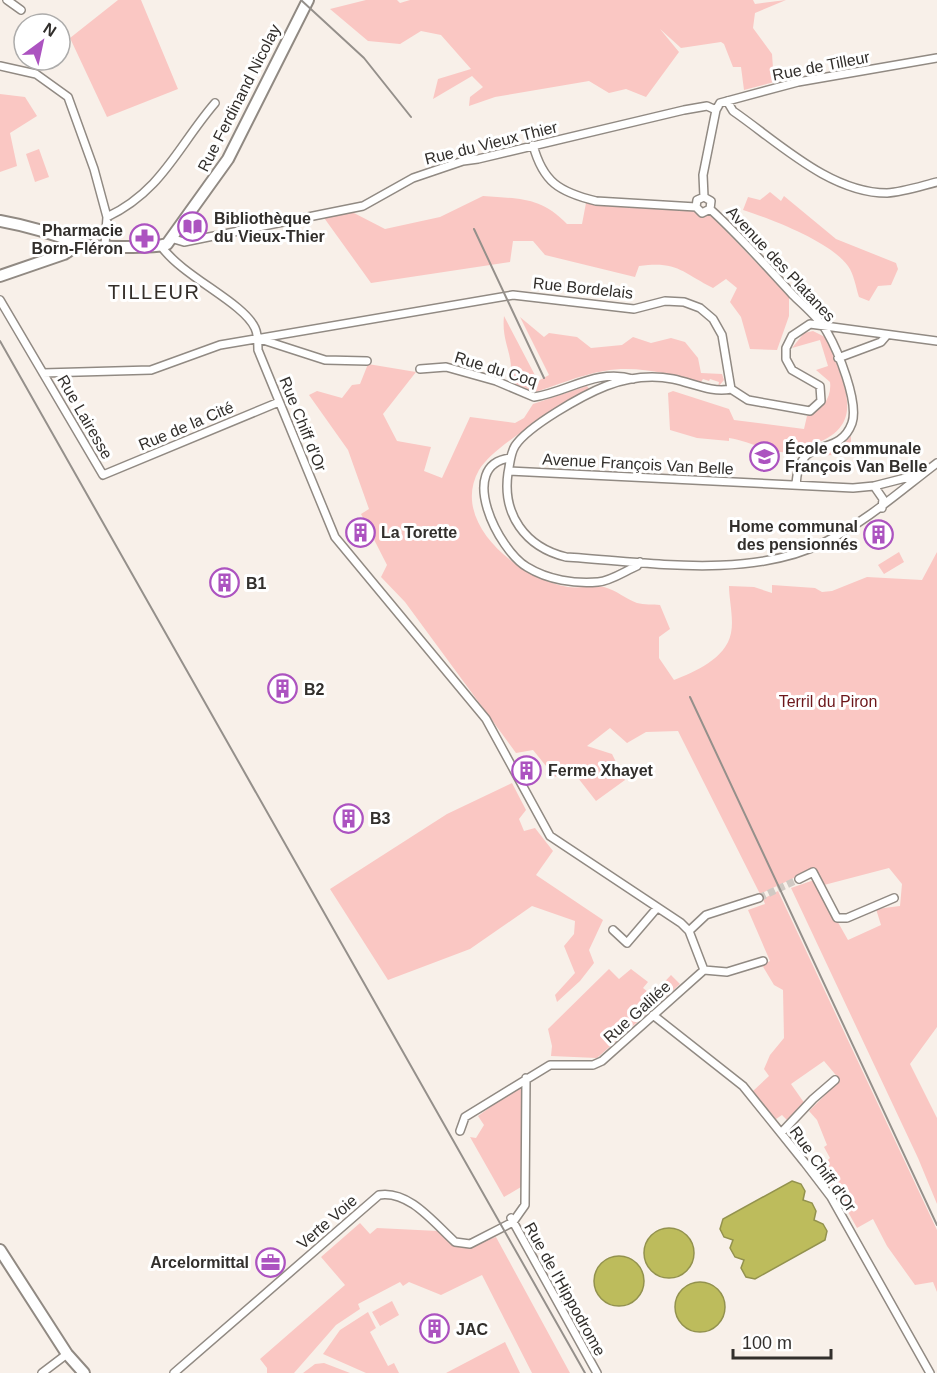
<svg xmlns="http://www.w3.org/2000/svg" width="937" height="1373" viewBox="0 0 937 1373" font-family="Arial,sans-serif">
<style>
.green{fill:#fac7c3}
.water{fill:#bdbc5c;stroke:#93924e;stroke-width:1.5}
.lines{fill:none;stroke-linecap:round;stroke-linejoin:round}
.street-tunnel{stroke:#d0c9c3;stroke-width:7;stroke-dasharray:7 3.5;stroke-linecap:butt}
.street-casing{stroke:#918a83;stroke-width:10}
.secondary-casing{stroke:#918a83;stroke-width:14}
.street{stroke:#fff;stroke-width:7}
.secondary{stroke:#fff;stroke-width:10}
.rail{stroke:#95908b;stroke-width:2}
.labels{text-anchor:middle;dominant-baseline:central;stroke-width:6;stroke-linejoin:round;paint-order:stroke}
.street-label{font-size:16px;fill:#322f2c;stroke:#fff}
.poi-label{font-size:16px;font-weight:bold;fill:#322f2c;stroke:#fff;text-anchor:start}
.park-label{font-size:16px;fill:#6d171b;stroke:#fff}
.quarter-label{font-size:20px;letter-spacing:1.5px;fill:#342e29;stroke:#fff}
</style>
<rect width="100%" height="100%" fill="#f8f0e9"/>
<path class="green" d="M118,0H141L178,89L107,117L70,38Z
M366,0H397L400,3L410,0H753L755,4L786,0L755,13L753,28L772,54L774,82L744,90L741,67H733L724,44L721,42L681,48L660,29L679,52L646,97L626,89L609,93L589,81L495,97L469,106L470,97L483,87L472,76L433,99L438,79L471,69L441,35L421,31L400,44L368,41L330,9Z
M0,94L25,97L37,116L10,133L17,166L0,172Z
M39,149L49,177L35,182L26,154Z
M770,192L781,201L784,196L836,239L896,263L898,269L891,285L878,286L869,301L859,297C856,288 854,274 848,266C831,242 771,219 743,210L748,197L760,200Z
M483,196C519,199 540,196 567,224H582L586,203L693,210L700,217L711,215L789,297V316L777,350L750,349L741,317L730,302L737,288L726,279L713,288C681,272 678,261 639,266L635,277L545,255L533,241H513L510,262L371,283L322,215L352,212L385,229L440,217Z
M504,316L538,381L549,375L520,317L544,337L549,333L577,337L591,348L622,345L633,337L651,343L671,338L685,342L698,358L701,373L722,374L724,380L718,387L719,382L710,379L709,381L703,379L701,382C669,374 637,365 604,371C580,375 555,386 532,393L510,381C515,354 501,344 504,316Z
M813,331L827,338C840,378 870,422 817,443C811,445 802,451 797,452C774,456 751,441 729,438V441L697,438L670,430L668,393L673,391L729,409L734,420L804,429L807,416C822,410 832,398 830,382L816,370L828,366L820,340L792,348L804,333Z
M368,364L416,372L383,414L397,441L431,447L424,471L442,478L470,417L515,423L524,418L533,404L587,386L590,390C563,407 495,443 479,470C449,523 520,579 568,587C580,589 593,584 604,587C616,590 626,599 637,603C644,605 653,604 660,605L670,629L659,637V658L674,680C694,672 726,659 731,633C734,619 729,600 729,586L754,587L772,593V585L815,588L822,592L832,591L867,577L922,580L937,552V1027L910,1064L937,1118V1204L918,1158L791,888L814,880L848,940L881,925L876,909L900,906L902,884L889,868L824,885L815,868L760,894L678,731L646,732L627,743L610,728L587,746L612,754L625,780L596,801L571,769L555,777L533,750L516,753L405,602L381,577L387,565L361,514L369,509L348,450L309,395L317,391L342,398L352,385L360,384Z
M851,436V454L816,456L843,444Z
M899,552L904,562L884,574L878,565Z
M512,783L526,810L519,819L524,831L535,828L553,851L536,875L603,920L589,950L594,963L580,981L557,1002L555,995L575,973L564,946L574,934L575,921L532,906L470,949L388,980L330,889L447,814Z
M778,891L937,1230V1292L933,1282L915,1285L887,1246L873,1219L857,1228L839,1196L818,1169L830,1158L824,1147L827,1145L817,1120L809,1111L840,1080L824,1061L791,1084L805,1104L788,1121L782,1115L776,1119L753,1091L769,1076L764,1069L770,1055L784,1038L783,990L774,985L762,965L770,961L748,910L765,904L763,899Z
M609,969L619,979L631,969L648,982L643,988L652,995L671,975L680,984L597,1058L551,1056L552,1046L548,1029Z
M523,1083L521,1187L504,1197L470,1137L476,1138L484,1125L478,1116Z
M360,1223L370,1234L377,1228L438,1231L453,1244L463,1248L496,1237L570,1373H532L482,1275L441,1295L409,1282L403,1286L400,1282L358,1304L360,1309L336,1325L294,1373H267V1368L260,1359L345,1285L321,1257Z
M392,1301L399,1315L380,1326L372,1312Z
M368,1312L376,1328L370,1332L388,1366L394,1363L399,1373H366L323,1354L340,1330Z
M505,1342L520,1373H446Z
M324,1363L350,1373H303L315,1364Z"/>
<path class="water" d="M792,1181L801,1184L805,1191L803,1200L812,1203L816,1211L814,1220L823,1224L827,1231L825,1240L755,1279L746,1277L741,1268L744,1260L735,1257L730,1248L733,1240L724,1237L720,1229L723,1219Z
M644 1253a25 25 0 1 1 50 0a25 25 0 1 1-50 0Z
M594 1281a25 25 0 1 1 50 0a25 25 0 1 1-50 0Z
M675 1307a25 25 0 1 1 50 0a25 25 0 1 1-50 0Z"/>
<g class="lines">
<path class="street-tunnel" d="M759,898L799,879"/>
<defs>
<path id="street" d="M7,0L21,10
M0,66L36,74L68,97L94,169L107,217L105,245
M727,101L733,111C778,142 830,193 887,193C903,192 921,186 937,182
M533,145C543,182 559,192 596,201L696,207
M704,197L703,175L716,110L720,103L798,82L937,58
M704,197L697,200L696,207L702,213L710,209
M704,197L711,201L710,209
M710,209C740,236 766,266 793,295C804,306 819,318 827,332C838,351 859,402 852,423C838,461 799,431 796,485
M107,217C162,191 178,146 215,103
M174,239L184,242L363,206L413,178L463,161L478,159L684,110L707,106L716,110
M161,246C183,277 243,302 255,328C258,334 258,343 258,350L335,537L486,719L550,836L681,923L689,931L704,970
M0,300L103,475L279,402
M260,339L325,360L367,361
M838,358L881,342L887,335
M420,369L446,367L496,381L534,397C568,392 597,368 633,379
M43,373L151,370L220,345L513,295L634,309L665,301L684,302L700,308L713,319L722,335L731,389L748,400L810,411L821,401L820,386L792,370L786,359V348L792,336L810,324L937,341
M731,389C711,393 693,383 673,379C651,375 627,378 606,386C583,395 528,426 515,446C510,454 510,464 508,473C502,514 525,547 566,557C646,562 750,580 825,542C867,521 900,491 937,463
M510,458C456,465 498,550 527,567C548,580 575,584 598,582C611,581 625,571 637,566L640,562
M509,471L853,488L874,486L921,474
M874,486L883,499L882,508
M799,879L813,872L837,918H847L894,898
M613,930L627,943L657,908
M689,931L706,915L759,898
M704,970L727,972L763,961
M653,1015L743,1086L805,1163L831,1197L930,1373
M460,1131L465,1117L550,1065H593L602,1061L704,970
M781,1133L813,1099L835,1080
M511,1218L597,1373
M42,1373L67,1354
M174,1373L379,1195C409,1190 434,1223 455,1242L470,1244L513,1222L525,1205L526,1078"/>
<path id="secondary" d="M0,221C28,226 54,234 80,244C91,248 157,248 167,244L228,159L308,0
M0,276L64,254L80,244
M0,1250L67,1354L84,1373"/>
</defs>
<use href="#street" class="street-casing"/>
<use href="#secondary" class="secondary-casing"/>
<use href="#street" class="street"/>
<use href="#secondary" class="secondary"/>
<path class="rail" d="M301,0L364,58L411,117
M474,229L544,378
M0,341L585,1373
M690,697L937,1225"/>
</g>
<defs>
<symbol id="library-ring" viewBox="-11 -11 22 22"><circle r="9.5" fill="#fff" stroke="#ac53c0" stroke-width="1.5"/><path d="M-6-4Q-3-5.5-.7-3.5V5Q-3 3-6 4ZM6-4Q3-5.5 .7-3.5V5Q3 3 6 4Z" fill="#ac53c0"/></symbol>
<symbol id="pharmacy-ring" viewBox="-11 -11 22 22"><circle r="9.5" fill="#fff" stroke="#ac53c0" stroke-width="1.5"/><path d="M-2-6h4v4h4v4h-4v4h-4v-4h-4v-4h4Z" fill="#ac53c0"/></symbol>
<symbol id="school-ring" viewBox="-11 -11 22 22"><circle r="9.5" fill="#fff" stroke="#ac53c0" stroke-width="1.5"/><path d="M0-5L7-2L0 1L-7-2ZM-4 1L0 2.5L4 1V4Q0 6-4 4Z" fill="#ac53c0"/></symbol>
<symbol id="building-ring" viewBox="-11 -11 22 22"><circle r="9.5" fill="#fff" stroke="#ac53c0" stroke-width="1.5"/><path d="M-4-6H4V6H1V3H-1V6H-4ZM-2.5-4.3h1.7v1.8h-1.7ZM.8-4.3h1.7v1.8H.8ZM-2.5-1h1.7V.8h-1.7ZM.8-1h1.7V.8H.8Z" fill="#ac53c0"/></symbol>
<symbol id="office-ring" viewBox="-11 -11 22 22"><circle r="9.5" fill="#fff" stroke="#ac53c0" stroke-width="1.5"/><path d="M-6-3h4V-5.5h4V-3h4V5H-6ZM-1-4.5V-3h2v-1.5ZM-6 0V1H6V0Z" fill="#ac53c0"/></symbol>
</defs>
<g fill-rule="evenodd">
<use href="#library-ring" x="176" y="210" width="33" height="33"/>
<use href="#pharmacy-ring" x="128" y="222" width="33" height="33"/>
<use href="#school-ring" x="748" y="440" width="33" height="33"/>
<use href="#building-ring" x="344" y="516" width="33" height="33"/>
<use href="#building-ring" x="862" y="518" width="33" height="33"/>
<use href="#building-ring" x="208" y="566" width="33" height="33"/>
<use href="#building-ring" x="266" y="672" width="33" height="33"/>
<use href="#building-ring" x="510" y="754" width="33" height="33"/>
<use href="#building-ring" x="332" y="802" width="33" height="33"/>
<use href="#office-ring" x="254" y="1246" width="33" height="33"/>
<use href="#building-ring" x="418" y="1312" width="33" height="33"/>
</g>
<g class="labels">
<g class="street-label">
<text transform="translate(821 66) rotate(-11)">Rue de Tilleur</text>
<text transform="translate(239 98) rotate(-63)">Rue Ferdinand Nicolay</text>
<text transform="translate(491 143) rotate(-14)">Rue du Vieux Thier</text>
<text transform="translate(781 264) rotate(47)">Avenue des Platanes</text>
<text transform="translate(583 288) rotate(6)">Rue Bordelais</text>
<text transform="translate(496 369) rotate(17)">Rue du Coq</text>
<text transform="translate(85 417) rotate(60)">Rue Lairesse</text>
<text transform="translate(303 424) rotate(68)">Rue Chiff d'Or</text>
<text transform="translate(186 426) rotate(-23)">Rue de la Cité</text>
<text transform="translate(638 464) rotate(3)">Avenue François Van Belle</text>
<text transform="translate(637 1012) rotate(-42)">Rue Galilée</text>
<text transform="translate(823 1169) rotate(54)">Rue Chiff d'Or</text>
<text transform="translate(327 1222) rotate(-41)">Verte Voie</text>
<text transform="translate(565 1289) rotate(61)">Rue de l'Hippodrome</text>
</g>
<g class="poi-label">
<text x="214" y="218">Bibliothèque<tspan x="214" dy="18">du Vieux-Thier</tspan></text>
<text x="123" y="230" text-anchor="end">Pharmacie<tspan x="123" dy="18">Born-Fléron</tspan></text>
<text x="785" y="448">École communale<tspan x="785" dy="18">François Van Belle</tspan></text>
<text x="858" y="526" text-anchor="end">Home communal<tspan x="858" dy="18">des pensionnés</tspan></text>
<text x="381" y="532">La Torette</text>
<text x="246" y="583">B1</text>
<text x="304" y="689">B2</text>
<text x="548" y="770">Ferme Xhayet</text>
<text x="370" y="818">B3</text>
<text x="249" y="1262" text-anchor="end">Arcelormittal</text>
<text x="456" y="1329">JAC</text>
</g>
<g class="park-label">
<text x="828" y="701">Terril du Piron</text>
</g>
<g class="quarter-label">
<text x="154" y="292">TILLEUR</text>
</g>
</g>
<g transform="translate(42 42) rotate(33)"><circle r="28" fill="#ffffff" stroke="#adacab" stroke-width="1.5"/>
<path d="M0-4.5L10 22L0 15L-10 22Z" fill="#ac53c0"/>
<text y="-9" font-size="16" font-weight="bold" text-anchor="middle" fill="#322f2c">N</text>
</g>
<path d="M733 1349v9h98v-9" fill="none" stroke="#322f2c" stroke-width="3"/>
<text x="742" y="1349" font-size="18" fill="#322f2c" stroke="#ffffff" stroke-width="4.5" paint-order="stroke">100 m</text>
</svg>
